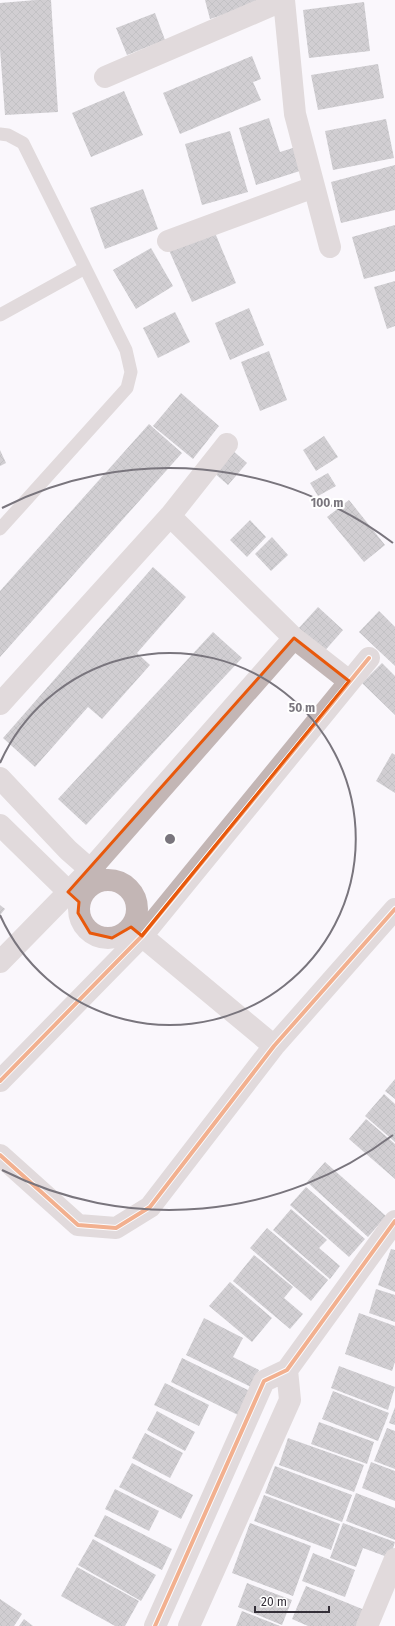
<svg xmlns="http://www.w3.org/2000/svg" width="395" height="1626" viewBox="0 0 395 1626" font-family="'Fira Sans',sans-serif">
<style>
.building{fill:url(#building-cross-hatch)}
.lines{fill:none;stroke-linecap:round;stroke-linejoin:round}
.service{stroke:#c3b6b5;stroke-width:13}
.minor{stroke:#c3b6b5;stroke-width:22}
.cycleway-casing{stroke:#fff;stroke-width:6}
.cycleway{stroke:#e8590c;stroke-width:4}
.marked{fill:none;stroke:#e8590c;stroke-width:3;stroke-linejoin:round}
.ring{fill:none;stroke:#79757d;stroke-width:2}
.centre{fill:#79757d;stroke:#fff;stroke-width:2}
.ring-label{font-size:12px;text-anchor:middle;font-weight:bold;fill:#79757d;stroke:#fff;stroke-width:4;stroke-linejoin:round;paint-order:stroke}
</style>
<defs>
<pattern id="building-cross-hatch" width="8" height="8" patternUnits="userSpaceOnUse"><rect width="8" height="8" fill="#9f9ca1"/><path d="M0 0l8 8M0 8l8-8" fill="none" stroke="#828084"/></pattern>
</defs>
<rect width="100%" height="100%" fill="#faf7fc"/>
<path class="building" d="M36,0H51L58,112L5,115L0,49V3Z
M205,0H256L257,4L210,19Z
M364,2L370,51L309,58L303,10Z
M155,13L165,40L127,55L116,28Z
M252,56L261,79L253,82L261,100L180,134L163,93Z
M378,64L384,98L318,110L311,75Z
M124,91L143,135L91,157L72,113Z
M269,118L280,152L296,147L303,170L256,185L239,128Z
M386,119L394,158L333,170L325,131Z
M230,131L248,192L202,205L185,144Z
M395,165V210L341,223L331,182Z
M143,189L158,229L105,249L90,208Z
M395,225V271L364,279L352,237Z
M213,228L236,283L192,302L168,248Z
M151,248L173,286L136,309L113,270Z
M395,281V326L387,329L374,287Z
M249,308L264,345L230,360L215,323Z
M175,312L190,342L158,358L143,328Z
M269,351L287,400L260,411L241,362Z
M181,393L219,426L193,459L153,426Z
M149,424L182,453L0,657V591Z
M324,436L338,457L316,471L303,450Z
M231,449L247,463L228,485L212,471Z
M0,450L6,463L0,466Z
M328,473L336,486L318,496L310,483Z
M349,500L385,545L364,562L327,517Z
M250,520L266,537L247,557L230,540Z
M272,537L288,555L271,571L255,554Z
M153,567L186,597L137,653L150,665L102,719L88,707L35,767L3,738Z
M318,607L343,630L322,654L297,630Z
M379,611L395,627V666L359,632Z
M213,632L242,658L86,825L58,799Z
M382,663L395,676V715L362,683Z
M392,753L395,755V793L376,781Z
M0,905L5,909L0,915Z
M395,1079V1099L385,1091Z
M384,1094L395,1104V1142L365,1116Z
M366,1119L395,1144V1179L349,1139Z
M325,1162L386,1216L368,1237L307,1182Z
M306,1187L365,1239L349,1257L290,1205Z
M291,1209L327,1240L319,1248L340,1266L330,1279L273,1230Z
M267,1228L328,1280L311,1301L250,1248Z
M391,1249L395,1250V1292L378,1285Z
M254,1255L293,1287L284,1298L303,1314L290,1329L233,1281Z
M230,1282L272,1318L252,1342L209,1306Z
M376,1289L395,1295V1322L369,1313Z
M359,1313L395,1326V1362L392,1371L345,1354Z
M204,1318L243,1338L233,1357L259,1370L251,1387L186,1355Z
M182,1358L250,1391L238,1415L171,1382Z
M339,1366L395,1387L388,1410L331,1388Z
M165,1383L209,1405L199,1426L154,1405Z
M333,1391L389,1413L378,1441L322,1419Z
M395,1407V1425L389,1423Z
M157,1411L195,1432L185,1451L147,1430Z
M319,1422L374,1442L367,1464L311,1444Z
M387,1428L395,1431V1469L374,1461Z
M145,1433L183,1453L170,1478L132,1458Z
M288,1438L364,1465L354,1492L279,1465Z
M371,1462L395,1471V1501L362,1488Z
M132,1463L193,1495L181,1519L119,1487Z
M275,1466L352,1495L342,1522L265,1493Z
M115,1489L159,1511L149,1531L105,1509Z
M356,1493L395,1508V1540L346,1521Z
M264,1495L340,1524L331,1550L254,1521Z
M105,1515L172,1549L162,1570L94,1536Z
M250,1523L311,1546L293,1596L232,1573Z
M343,1523L395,1542L390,1558L363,1548L356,1567L330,1558Z
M93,1539L156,1575L141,1601L78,1565Z
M313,1553L355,1570L345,1597L302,1581Z
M77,1567L139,1601L125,1626H115L61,1596Z
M247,1583L292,1600L282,1625L238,1607Z
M306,1586L367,1611L361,1626H308L292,1619Z
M0,1599L22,1614L14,1626H0Z
M242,1611L280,1626H236Z
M24,1619L33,1626H19Z"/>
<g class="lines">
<path class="service" d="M0,134L8,135L23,143L126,350L131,372L127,388L0,529
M0,315L85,268"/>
<path class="minor" d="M284,0L295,114L330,247
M105,77L284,0
M168,241L314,187
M170,516L294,638L349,681
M0,704L170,516L227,444
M0,778L68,850L101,879
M0,825L79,902
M79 909a29 29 0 1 1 58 0a29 29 0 1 1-58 0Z
M131,927L274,1046
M0,962L90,870L294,638
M0,1081L142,936L369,658
M0,1155L78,1225L116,1228L150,1207L274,1046L395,909
M155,1626L264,1381L287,1370L395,1221
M189,1626L290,1400L287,1370
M367,1626L395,1559"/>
<defs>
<path id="cycleway" d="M0,1081L142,936L369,658
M0,1155L78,1225L116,1228L150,1207L274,1046L395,909
M155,1626L264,1381L287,1370L395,1221"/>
</defs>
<use href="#cycleway" class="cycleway-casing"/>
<use href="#cycleway" class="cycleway"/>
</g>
<path d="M0 0H395V1626H0ZM294,638L349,681L142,936L131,927L112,938L90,933L78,913L79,902L68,892Z" fill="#faf7fc" fill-opacity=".55" fill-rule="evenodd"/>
<path class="marked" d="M294,638L349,681L142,936L131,927L112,938L90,933L78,913L79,902L68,892Z"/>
<g class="ring">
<path d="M0 763A186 186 0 1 1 0 915"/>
<path d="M393 1135A371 371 0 0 1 2 1170M2 508A371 371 0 0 1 393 543"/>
</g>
<circle cx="170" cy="839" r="6" class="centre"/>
<g class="ring-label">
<text x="327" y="507">100 m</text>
<text x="302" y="712">50 m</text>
</g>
<path d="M255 1606v6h74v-6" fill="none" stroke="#342f38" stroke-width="2"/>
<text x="261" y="1606" font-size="12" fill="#342f38" stroke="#ffffff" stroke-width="3" paint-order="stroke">20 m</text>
</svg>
